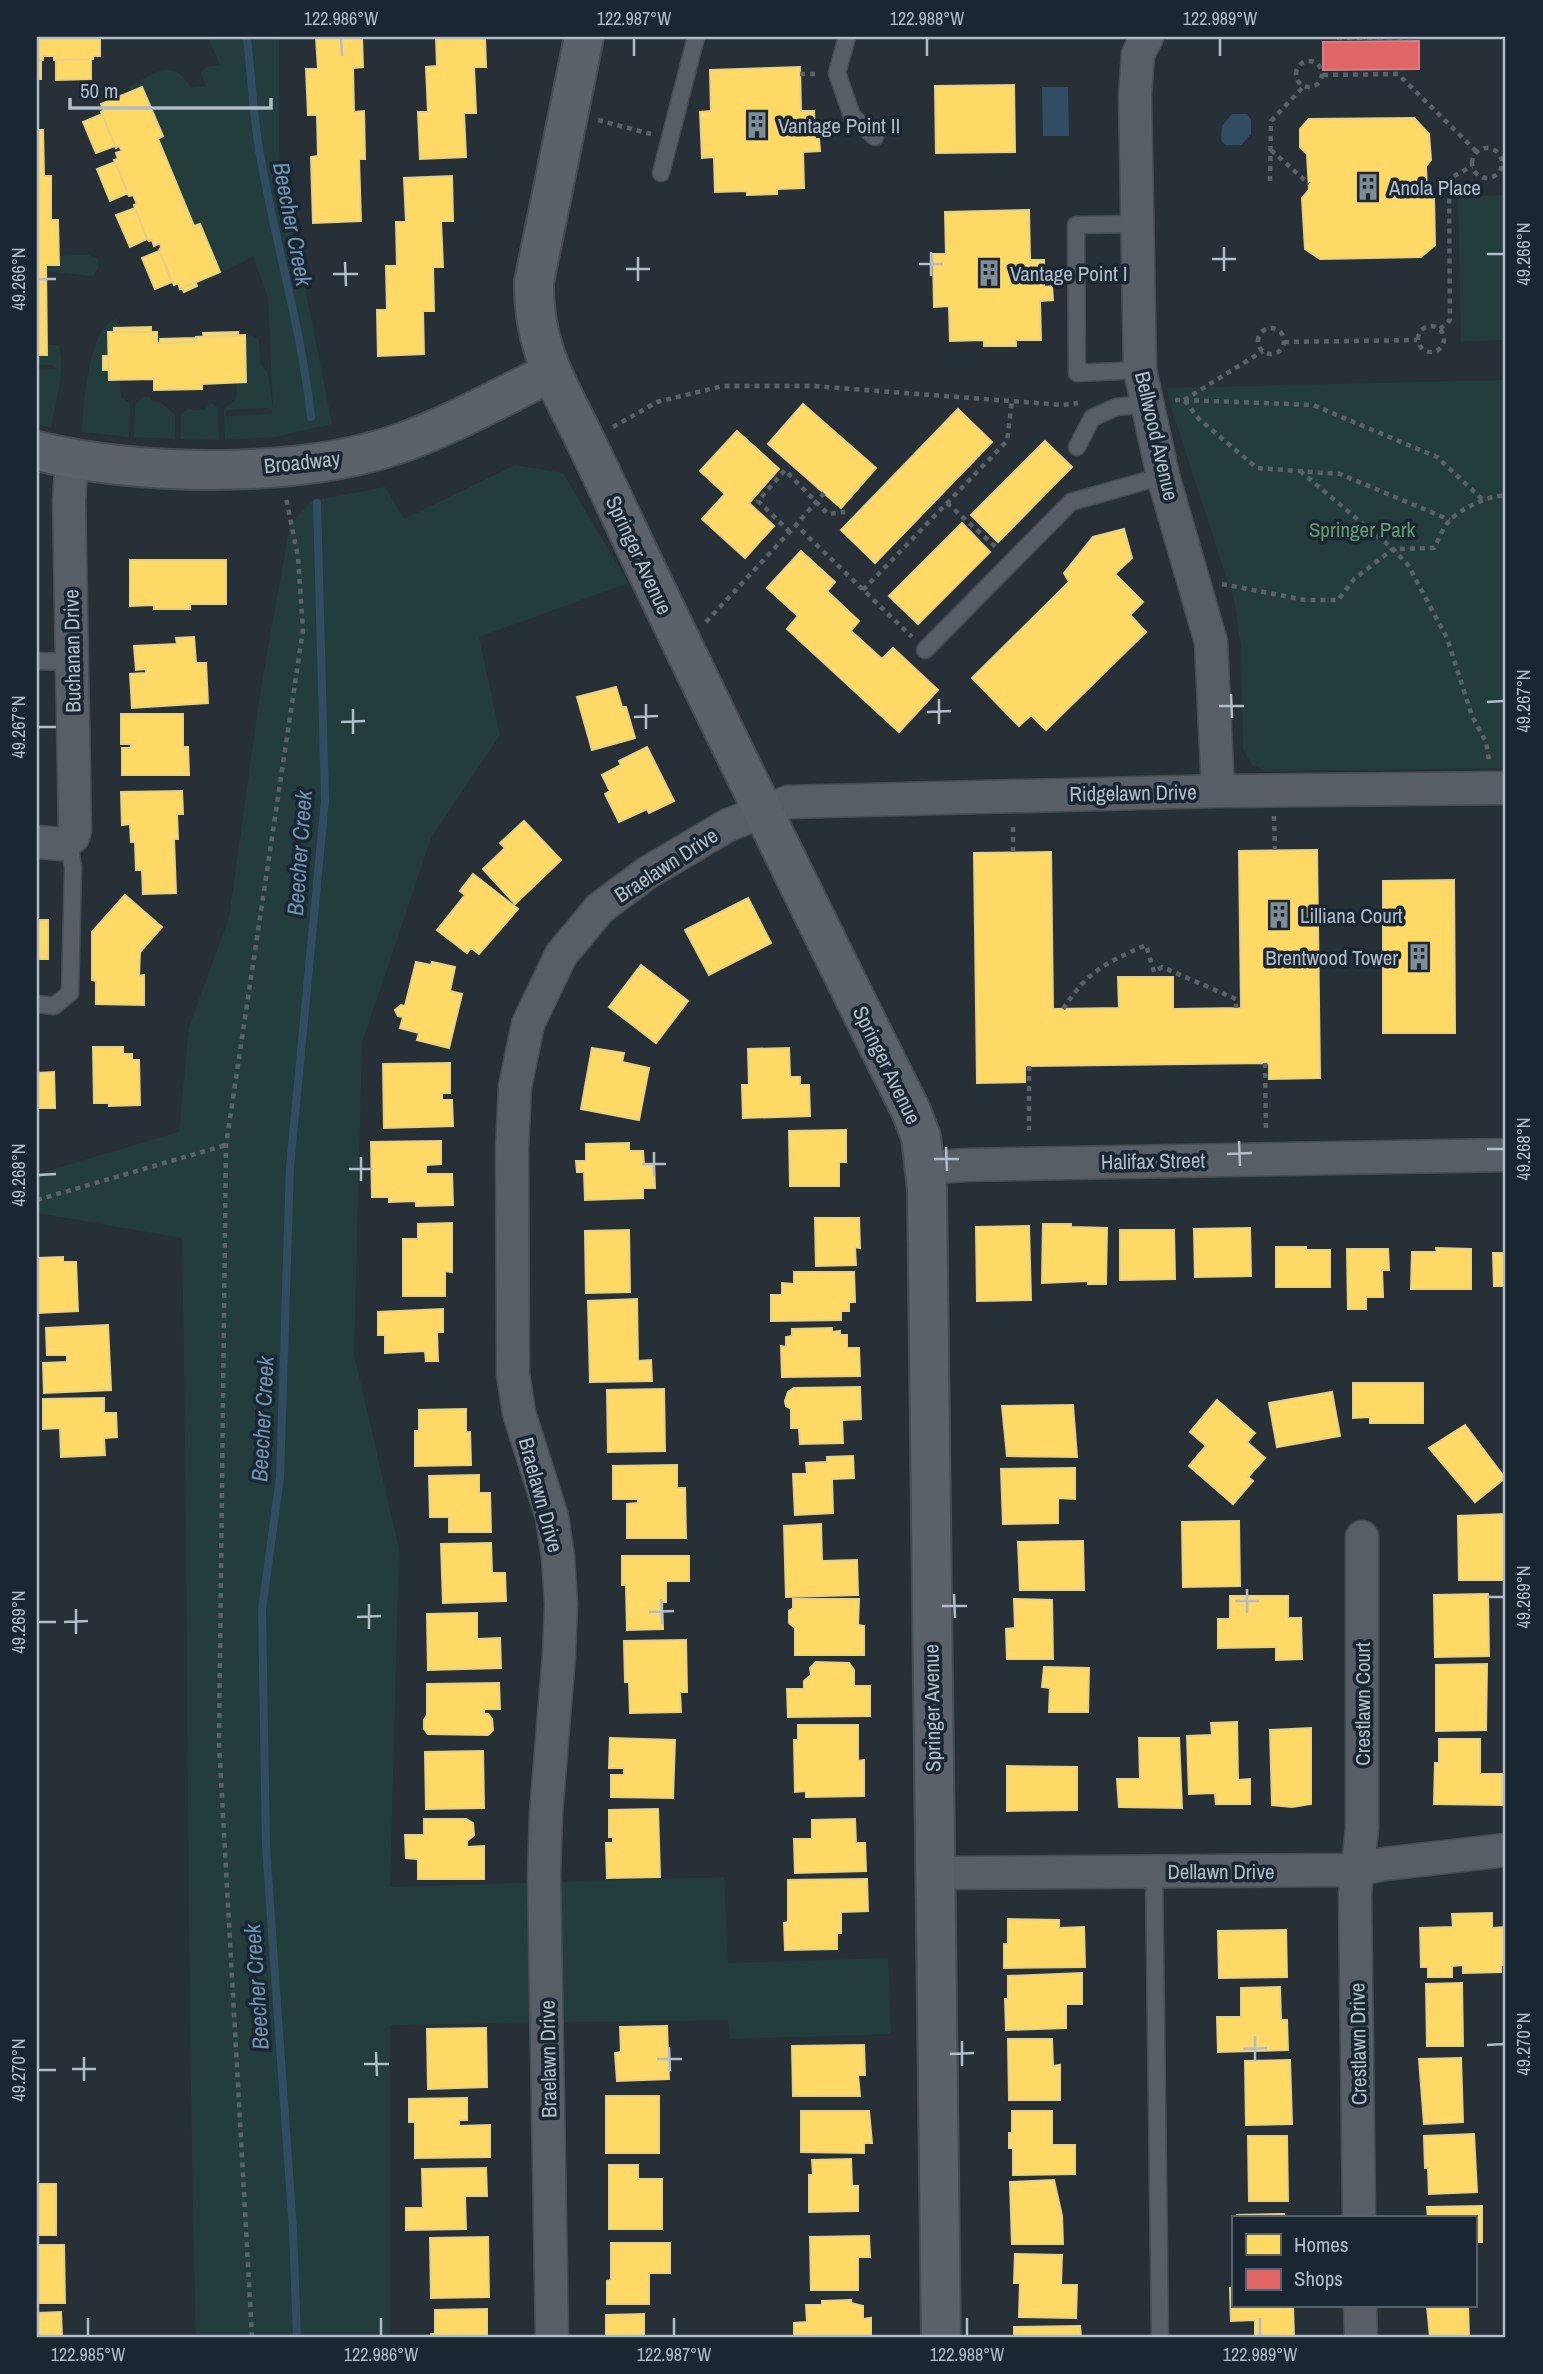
<svg xmlns="http://www.w3.org/2000/svg" width="1543" height="2374" viewBox="0 0 1543 2374" font-family="'Archivo Narrow',sans-serif">
<style>
.green{fill:#233d3d;fill-rule:evenodd}
.water{fill:#314d63}
.homes{fill:#ffd966;stroke:#e7d184;stroke-width:2}
.shops{fill:#e06666;stroke:#d28084;stroke-width:2}
.lines{fill:none;stroke-linecap:round;stroke-linejoin:round}
.stream{stroke:#314d63;stroke-width:8}
.lane-casing{stroke:#464c51;stroke-width:19}
.street-casing{stroke:#464c51;stroke-width:35}
.secondary-casing{stroke:#464c51;stroke-width:42}
.path{stroke:#5a6268;stroke-width:4.5;stroke-dasharray:5 5;stroke-linecap:butt}
.lane{stroke:#575e65;stroke-width:16}
.street{stroke:#575e65;stroke-width:32}
.secondary{stroke:#5b626a;stroke-width:38}
.ticks{fill:none;stroke:#b0bdc9;stroke-width:2.5}
.labels{text-anchor:middle;dominant-baseline:central;stroke-width:7;stroke-linejoin:round;paint-order:stroke}
.poi-label{font-size:21px;fill:#b0bdc9;stroke:#1a2732;text-anchor:start}
.street-label{font-size:21px;fill:#b0bdc9;stroke:#1a2732}
.park-label{font-size:21px;fill:#649d69;stroke:#1a2732}
.water-label{font-size:23px;font-style:italic;fill:#6d93b0;stroke:#1a2732}
.neatline{fill:none;stroke:#b0bdc9;stroke-width:2.5}
.ticks-label{font-size:18px;text-anchor:middle;fill:#b0bdc9}
</style>
<rect width="100%" height="100%" fill="#273037"/>
<path class="green" d="M208,37H279V156L332,424L274,437L225,440L224,409L236,399L237,383L246,382L245,335L253,336L259,340L260,363L267,372L273,407L268,297L253,256L197,286L195,282L220,272L200,224L194,226L158,139L163,136L142,87L130,92L129,87C157,73 169,56 192,88L206,86L201,73L206,67L220,65ZM267,408L272,411L271,414L231,416H226L225,413L226,410Z
M1506,195V340L1461,341L1458,197Z
M81,255H89L98,259L99,267L93,276L46,271V265H58V256Z
M117,319L119,328H114V332L108,333V356H103L109,370V380H120L121,397L130,404L129,437L82,432C83,410 88,324 117,319Z
M47,344L59,346C66,371 55,403 51,428L37,424V370L57,369L53,365H37V355H47Z
M1506,380V768L1266,771L1252,765L1243,749L1241,649L1235,604L1170,404L1167,388Z
M143,397H150L152,401L160,402L175,415V439L134,437L135,405Z
M211,403L218,408L219,440L181,439V414L189,408L192,410H204Z
M515,465L563,473L628,583L479,637L500,735L431,838L362,1043L354,1354L399,1549L390,1887L724,1877L728,1963L888,1958L891,2034L730,2039L728,2020L390,2025V2337H196C186,1971 189,1605 182,1238L37,1213V1174L179,1132L189,1027L229,918L260,694L290,524L312,501L385,487L404,519Z"/>
<path class="water" d="M1042,87H1068L1069,136H1043Z
M1232,114H1247L1251,120V134L1241,145H1225L1221,140L1222,126Z"/>
<path class="homes" d="M37,37H100V56H93V59L54,60V56H43V60H37Z
M316,37H362L363,67L353,68L354,112L364,111L365,159H359L361,221L313,223L311,157L318,156L317,115H308L306,69H318Z
M436,37H485L486,67H474L476,113H464L466,157L420,159L418,112H428L426,67L437,66Z
M91,59V79L56,80V60Z
M37,60H41V79H37Z
M800,67L801,111H814L815,139H819L820,151L803,152L804,188L777,189V194L747,195V191L715,192L714,157L702,158L700,112L711,111L710,70Z
M1014,85L1015,152L936,153L935,86Z
M142,87L163,136L158,139L194,226L200,224L220,272L180,289L178,283L174,285L159,251L161,247L160,243L154,246L152,240L149,241L147,239L134,205L137,204L133,195L129,196L114,160L118,159L116,153L122,151L119,146L116,148L101,112L104,110L101,104Z
M102,114L115,146L96,153L83,122Z
M1414,118L1429,134L1431,160L1426,166L1427,193L1434,198L1435,245L1421,257L1320,259L1305,249L1302,198L1309,190L1307,154L1300,147V129L1309,119Z
M37,130H43L44,176H51V220H58L59,265H46L47,355H37Z
M115,162L128,193L110,201L97,169Z
M452,176L453,221H441L443,267H433L434,311H423L424,354L378,356L377,310H387L386,266H397L396,222H406L404,178Z
M135,208L147,239L130,247L116,215Z
M1029,210L1030,260H1044V287L1052,286L1053,300L1040,301L1041,340H1016V346H984V340L950,341L949,306L934,307L933,254H946L945,212Z
M159,251L172,282L155,289L142,258Z
M195,282L197,286L184,292L182,288Z
M151,327V332H114V328Z
M108,332H157V343L196,342V337L245,335L246,382L202,384V389L154,390V379L109,380Z
M238,332V336L204,337L203,333Z
M194,338V342L160,343V339Z
M103,356H108L109,370H103Z
M803,404L876,468L841,508L768,444Z
M958,409L992,442L875,563L841,530Z
M737,431L779,469L749,503L774,526L745,558L702,519L725,494L700,471Z
M1045,441L1072,467L998,542L971,515Z
M962,523L990,552L918,624L889,596Z
M1124,529L1132,558L1115,574L1143,602L1130,615L1146,632L1046,730L1031,715L1019,726L972,678L1069,582L1064,573L1093,537Z
M801,551L835,582L827,591L859,621L851,631L882,659L893,648L938,690L899,732L787,629L798,616L767,588Z
M130,560H226V604H190V609H154V605L130,606Z
M194,637L196,663H206L208,703L132,708L130,674L146,673V669L136,670L134,646L177,644L176,638Z
M616,687L622,707H626L635,738L592,750L577,697Z
M121,714H183V747H188L189,775H122V748H131V744H121Z
M647,747L674,801L649,813L647,809L619,822L605,794L610,791L602,775L621,765L619,761Z
M182,791L183,814H177L178,839H174L176,893L143,894L142,870H136L135,842H131L130,824L122,825L121,792Z
M524,821L561,860L515,904L483,869L505,848L500,843Z
M1317,850L1320,1078L1269,1079V1063L1029,1066H1025V1082L977,1083L974,853L1051,852L1053,1009L1119,1008L1118,977H1173V1009L1241,1008L1239,851Z
M473,874L518,909L479,954L471,948L467,953L437,930L465,895L460,891Z
M1454,880L1455,1033H1383V881Z
M125,895L162,927L140,952L139,976L144,975V1005L96,1004V981L92,980V932Z
M748,898L771,943L709,975L685,930Z
M37,920H48V959H37Z
M416,962L431,965L432,962L455,967L450,991L462,994L449,1048L417,1040L419,1033L400,1028L403,1017L398,1016L395,1010L401,1005L405,1006Z
M641,965L688,1001L656,1043L609,1007Z
M93,1047H123V1054H132V1060H139L140,1105L109,1106V1103H94Z
M592,1048L624,1053L622,1062L649,1068L639,1120L581,1109Z
M789,1048L790,1077H800V1085H809L810,1116L743,1118L742,1085H749L748,1049Z
M450,1063V1093H442V1100H452L453,1126L384,1128L383,1064Z
M54,1072L55,1108H37V1073Z
M846,1130V1162H839V1186H790L789,1131Z
M441,1141V1164L426,1165V1174H452L453,1205L416,1206V1201L389,1202V1197H372L371,1142Z
M629,1143V1151H643L644,1165H654L655,1188H643V1198L585,1200L584,1172H577L576,1161H586V1144Z
M815,1218H859L860,1248L855,1247L856,1265L816,1266Z
M452,1223V1272L445,1271V1296H403V1239H418V1224Z
M1043,1224H1071V1227L1107,1228L1106,1284H1088V1281L1042,1283Z
M1029,1226L1031,1300L977,1301L976,1227Z
M1250,1228L1251,1276L1195,1277L1194,1229Z
M629,1230L630,1292L586,1293L585,1231Z
M1120,1230H1174L1175,1279L1120,1280Z
M1276,1247H1306V1250H1330V1287H1276Z
M1436,1248L1471,1249V1289H1411L1412,1252H1437Z
M1347,1249H1388L1389,1270H1382L1383,1297H1366V1309H1348Z
M1493,1253H1506V1286H1494Z
M63,1257V1262H76L78,1311L37,1313V1258Z
M794,1272H854L855,1302H849V1311H841V1320L771,1321V1295H782V1283L794,1284Z
M637,1299L638,1361L651,1360L652,1381L590,1382L588,1301Z
M443,1309V1332H437L438,1361H426L425,1351L385,1353V1335H378V1312Z
M108,1325L111,1390L44,1393L43,1363L67,1362V1355H47L46,1328Z
M832,1328V1332L840,1331V1335H847V1348H859L860,1376L782,1377L781,1346L786,1347V1337L792,1336V1329Z
M1353,1383H1423V1423H1370V1417L1353,1418Z
M860,1387L861,1419L842,1420L843,1443L800,1444L799,1428H791V1409L786,1406L785,1401L788,1392L794,1388Z
M664,1389L665,1451L608,1452L607,1390Z
M1332,1392L1340,1436L1277,1447L1269,1403Z
M104,1398V1413H116L117,1437L104,1438L105,1455L61,1457L60,1428L43,1429V1399Z
M1217,1400L1255,1433L1247,1442L1265,1458L1248,1477L1253,1481L1233,1504L1189,1466L1206,1446L1190,1432Z
M1073,1405L1077,1457L1007,1456L1002,1406Z
M466,1409V1432H470L471,1465L415,1466V1431H419V1410Z
M1465,1425L1505,1478L1475,1502L1429,1448Z
M853,1456L854,1478L832,1479L833,1513L795,1515L793,1474H807L806,1463L827,1462V1457Z
M677,1465V1488H685L686,1538H627V1504L638,1503V1499H613V1466Z
M1075,1468V1499L1058,1498V1523L1003,1524L1001,1469Z
M479,1475V1493H490L491,1532H449V1517H430L429,1476Z
M1506,1514V1580H1459L1458,1516Z
M1239,1521L1240,1586L1183,1587L1182,1522Z
M821,1524L822,1561L857,1560L858,1595L786,1597L784,1526Z
M1083,1541L1084,1590H1020L1018,1542Z
M491,1543L492,1573H505L506,1601L443,1603L441,1544Z
M622,1556H689V1581H666V1602H662L663,1629L627,1630L626,1585H622Z
M1488,1594L1489,1656L1435,1657L1434,1595Z
M1230,1596H1288V1618H1301L1302,1659L1276,1660V1647L1218,1648V1619H1230Z
M793,1599H859L858,1625L864,1626V1655H795V1628L789,1623V1611L793,1608Z
M1014,1599L1052,1600L1053,1659H1007L1006,1629L1015,1628Z
M477,1613V1639L500,1638L501,1668L428,1670L427,1614Z
M686,1640L687,1692H680L681,1712L630,1713L629,1682H625L624,1641Z
M816,1662L849,1663L854,1670V1686H870V1716L788,1717L787,1689H804V1681L811,1675L810,1668Z
M1487,1664L1486,1730L1436,1731V1665Z
M1044,1667L1089,1668L1088,1712H1049L1050,1688L1042,1687Z
M499,1683L500,1709H484V1714H488L492,1719L493,1730L488,1735L428,1734L424,1729V1720L427,1715V1684Z
M1237,1722L1238,1780L1250,1779V1804H1216L1215,1793L1189,1794L1187,1736L1212,1735L1211,1723Z
M798,1725H858V1761L864,1760V1796L806,1797V1791L795,1792L794,1740H798Z
M1311,1728V1804L1292,1807L1272,1805L1270,1730Z
M610,1738L675,1740L673,1798L611,1797V1775H624V1768H609Z
M1139,1738H1179L1182,1808L1119,1807L1117,1779H1140Z
M1439,1739H1480V1774H1502V1805L1434,1804L1435,1763H1439Z
M483,1751L484,1808L426,1809L425,1752Z
M1007,1766L1077,1767V1810L1007,1811Z
M658,1809L660,1877L607,1878L606,1843H613V1837H609V1810Z
M424,1819H466L473,1823L474,1835L467,1841V1847L484,1846V1879H418V1859L406,1858L405,1835H424Z
M855,1819L856,1843H865L866,1871L795,1873L794,1839H812V1820Z
M867,1879L868,1911L841,1912V1933H837V1949L785,1950L784,1923L788,1922V1880Z
M1492,1913V1928L1506,1927V1965H1501V1972L1463,1973V1965L1452,1966V1977H1428V1967H1421L1420,1928L1453,1927L1452,1914Z
M1008,1919L1059,1920V1928L1084,1927L1085,1967L1004,1968V1944H1008Z
M1286,1930L1287,1977L1219,1978L1218,1931Z
M1082,1973V2004H1066V2028L1006,2030L1005,1999H1008V1976Z
M1462,1983L1463,2046H1427L1426,1984Z
M1280,1987L1281,2020H1287L1288,2050L1218,2052L1217,2017H1241V1988Z
M667,2026L669,2079L617,2081L615,2053L621,2052L620,2027Z
M486,2028L487,2087L428,2089L427,2029Z
M1008,2039H1052L1053,2066L1060,2065V2100H1009Z
M864,2045L865,2075H858L860,2096H793L792,2046Z
M1461,2058L1463,2122L1424,2124L1419,2059Z
M1290,2060L1292,2124L1246,2125L1245,2061Z
M606,2096H659V2153H606Z
M467,2098V2120H459V2126L490,2125V2157L415,2158V2122H409V2099Z
M801,2111H869L872,2143H864V2153L801,2152Z
M1012,2111H1052V2145H1075V2174L1013,2175V2148H1009V2133H1012Z
M1474,2134L1477,2192L1429,2194L1428,2168H1425L1424,2136Z
M1248,2136H1287L1288,2201H1249Z
M851,2159L852,2186H858V2211L809,2212V2175H813L812,2160Z
M609,2165H638V2179H662V2229H609Z
M486,2168L487,2196H465L466,2229L406,2230V2208H423L422,2169Z
M1054,2180L1062,2216L1063,2244H1012L1010,2182Z
M37,2184H56V2235H37Z
M1482,2206V2242H1475V2218H1428L1427,2207Z
M1284,2214V2218H1238L1237,2215Z
M869,2236L870,2257H858V2290H811L810,2237Z
M488,2237L489,2297L431,2298L430,2238Z
M611,2243H670V2273H649V2304H607V2281L611,2280Z
M37,2245H64L65,2303H37Z
M1015,2254L1062,2255L1061,2285H1077L1076,2318L1019,2317L1020,2283H1014Z
M1230,2288H1233V2306H1293L1294,2337H1255V2320L1231,2321Z
M851,2300V2303L863,2306V2319L871,2318V2337H794V2323L807,2322L806,2305H822V2301Z
M1427,2306H1468L1469,2337H1430Z
M487,2309V2337H431V2334H435V2310Z
M61,2312L62,2337H37V2313Z
M644,2314V2337H606V2315Z
M1080,2326L1081,2337H1014V2327Z"/>
<path class="shops" d="M1419,41V69L1323,70V42Z"/>
<g class="lines">
<path class="stream" d="M247,37C251,74 253,112 259,149C274,238 301,326 311,417
M297,2337L293,2230L266,1847L262,1610L280,1477L290,1167L325,800L317,503"/>
<defs>
<path id="lane" d="M847,37L837,73L852,116L875,137
M661,173L696,37
M1137,224L1076,225L1077,373L1140,370
M1077,447L1092,418L1116,407L1148,404
M925,650L1071,502L1163,476
M37,661L72,662
M37,1004L54,1006L70,993L73,868L69,841
M1154,1871L1160,2337"/>
<path id="street" d="M1147,37L1138,54L1135,95L1140,370L1163,476L1211,642L1218,791
M37,842L63,844L73,837L75,830L69,500L72,460
M925,1168L965,1165L1506,1155
M934,1873L1357,1870L1384,1864L1506,1850
M1359,2218L1355,1894L1362,1828V1537
M1360,2306L1361,2337
M552,2337L544,1876L546,1813L559,1655L561,1604L558,1557L552,1517L519,1413L513,1374L512,1148L515,1087L528,1024L561,955L600,908L647,873L728,825L788,802L1218,791L1506,788"/>
<path id="secondary" d="M584,37L534,282C533,348 558,384 585,440C603,477 620,514 637,550C727,738 818,925 911,1111L921,1137L927,1189L941,2337
M37,451C141,476 299,479 401,443C452,425 501,397 550,373"/>
</defs>
<use href="#lane" class="lane-casing"/>
<use href="#street" class="street-casing"/>
<use href="#secondary" class="secondary-casing"/>
<path class="path" d="M1337,38L1413,37
M1296 74a13 13 0 1 1 26 0a13 13 0 1 1-26 0Z
M800,74H817
M1323,75L1398,74L1477,152
M598,120L651,134
M1472 163a15 15 0 1 1 30 0a15 15 0 1 1-30 0Z
M1271,150L1309,184
M1270,181L1271,121L1304,86
M1418 339a13 13 0 1 1 26 0a13 13 0 1 1-26 0Z
M1258 341a13 13 0 1 1 26 0a13 13 0 1 1-26 0Z
M1440,329L1450,320L1449,179L1472,166
M1284,342L1417,340
M1175,400H1184L1199,419L1257,468L1340,474L1450,520
M1184,400L1313,405L1437,457L1483,500
M1184,400L1263,351
M613,427L657,402L723,386H813L1063,405L1078,403
M1300,471L1393,549L1408,565L1447,638L1472,716L1486,742L1489,760
M824,493L796,525L912,637
M947,503L998,549
M790,532L758,501L785,470L828,514L845,512
M1222,584L1305,600H1338L1354,579L1393,549L1434,548C1439,539 1444,525 1451,519C1463,508 1490,494 1506,496
M863,590L1007,441L1012,401
M706,622L796,525
M1274,816L1275,850
M1013,852V824
M1063,1009C1089,970 1104,964 1146,945L1154,972L1162,967L1236,999V1008
M1265,1063L1266,1132
M1029,1066V1130
M37,1200L226,1145
M252,2337L219,1743L226,1145L303,630L298,557L286,498"/>
<use href="#lane" class="lane"/>
<use href="#street" class="street"/>
<use href="#secondary" class="secondary"/>
</g>
<path class="ticks" d="M341,38L342,56M634,38V56M927,38V56M1220,38V56M1224,247V271M931,252V276M1487,254H1504M638,257V281M1212,259H1236M345,262L346,286M919,264H943M626,269H650M333,274H358M38,279H56M1231,694L1232,718M939,699V724M1487,702L1504,701M646,704V729M1219,706H1244M353,709V734M927,712L951,711M634,717L658,716M341,722L365,721M38,727H56M1239,1141L1240,1166M946,1147L947,1171M1487,1149H1504M654,1152V1176M1227,1154L1252,1153M361,1157V1181M934,1159H959M642,1164H666M349,1169H373M38,1175L56,1174M1247,1589V1613M954,1594L955,1618M1487,1597H1504M661,1599L662,1624M1235,1601H1259M369,1604V1629M942,1606H967M76,1609V1634M649,1612L674,1611M357,1617L381,1616M38,1622H56M64,1622L88,1621M1255,2036V2061M962,2041V2066M1487,2045L1504,2044M669,2047L670,2071M1243,2049L1267,2048M376,2052L377,2076M950,2054L974,2053M84,2057V2081M657,2059H682M364,2064H389M72,2069H96M38,2070H56M88,2318V2336M381,2318V2336M674,2318V2336M967,2318V2336M1260,2318V2336"/>
<defs>
<symbol id="building-bare" viewBox="-9 -9 18 18"><path d="M-4-6H4V6H1V3H-1V6H-4ZM-2.5-4.3h1.7v1.8h-1.7ZM.8-4.3h1.7v1.8H.8ZM-2.5-1h1.7V.8h-1.7ZM.8-1h1.7V.8H.8Z" fill="#808c96" stroke="#1a2732" stroke-width="2.5" paint-order="stroke"/></symbol>
</defs>
<g fill-rule="evenodd">
<use href="#building-bare" x="738" y="106" width="38" height="38"/>
<use href="#building-bare" x="1349" y="168" width="38" height="38"/>
<use href="#building-bare" x="970" y="254" width="38" height="38"/>
<use href="#building-bare" x="1260" y="896" width="38" height="38"/>
<use href="#building-bare" x="1400" y="938" width="38" height="38"/>
</g>
<g class="labels">
<g class="poi-label">
<text x="778" y="125">Vantage Point II</text>
<text x="1389" y="187">Anola Place</text>
<text x="1010" y="273">Vantage Point I</text>
<text x="1300" y="915">Lilliana Court</text>
<text x="1398" y="957" text-anchor="end">Brentwood Tower</text>
</g>
<g class="street-label">
<text transform="translate(1157 436) rotate(77)">Bellwood Avenue</text>
<text transform="translate(302 462) rotate(-6)">Broadway</text>
<text transform="translate(639 555) rotate(65)">Springer Avenue</text>
<text transform="translate(72 651) rotate(-91)">Buchanan Drive</text>
<text transform="translate(1133 793) rotate(-1)">Ridgelawn Drive</text>
<text transform="translate(666 865) rotate(-33)">Braelawn Drive</text>
<text transform="translate(887 1065) rotate(64)">Springer Avenue</text>
<text transform="translate(1153 1161) rotate(-1)">Halifax Street</text>
<text transform="translate(541 1495) rotate(75)">Braelawn Drive</text>
<text transform="translate(1362 1704) rotate(-90)">Crestlawn Court</text>
<text transform="translate(932 1708) rotate(-91)">Springer Avenue</text>
<text x="1221" y="1871">Dellawn Drive</text>
<text transform="translate(1358 2044) rotate(-91)">Crestlawn Drive</text>
<text transform="translate(548 2059) rotate(-91)">Braelawn Drive</text>
</g>
<g class="park-label">
<text x="1362" y="529">Springer Park</text>
</g>
<g class="water-label">
<text transform="translate(293 224) rotate(79)">Beecher Creek</text>
<text transform="translate(299 853) rotate(-86)">Beecher Creek</text>
<text transform="translate(262 1419) rotate(-87)">Beecher Creek</text>
<text transform="translate(256 1987) rotate(-94)">Beecher Creek</text>
</g>
</g>
<rect width="1543" height="2374" fill="none" stroke="#1a2732" stroke-width="77"/>
<rect x="1232" y="2216" width="245" height="91" fill="#1a2732" stroke="#56636e" stroke-width="2"/>
<rect x="1246" y="2234" width="35" height="21" fill="#ffd966" stroke="#56636e" stroke-width="2"/>
<text x="1294" y="2252" font-size="21" fill="#b0bdc9">Homes</text>
<rect x="1246" y="2269" width="35" height="21" fill="#e06666" stroke="#56636e" stroke-width="2"/>
<text x="1294" y="2286" font-size="21" fill="#b0bdc9">Shops</text>
<path d="M70 98v10h201v-10" fill="none" stroke="#b0bdc9" stroke-width="3.5"/>
<text x="80" y="98" font-size="21" fill="#b0bdc9" stroke="#1a2732" stroke-width="5" paint-order="stroke">50 m</text>
<rect x="38" y="38" width="1466" height="2298" class="neatline"/>
<g class="ticks-label">
<text x="341" y="25">122.986°W</text>
<text x="634" y="25">122.987°W</text>
<text x="927" y="25">122.988°W</text>
<text x="1220" y="25">122.989°W</text>
<text transform="translate(1524 254) rotate(-90)" y="6">49.266°N</text>
<text transform="translate(19 279) rotate(-90)" y="6">49.266°N</text>
<text transform="translate(1524 701) rotate(-90)" y="6">49.267°N</text>
<text transform="translate(19 727) rotate(-90)" y="6">49.267°N</text>
<text transform="translate(1524 1149) rotate(-90)" y="6">49.268°N</text>
<text transform="translate(19 1175) rotate(-90)" y="6">49.268°N</text>
<text transform="translate(1524 1597) rotate(-90)" y="6">49.269°N</text>
<text transform="translate(19 1622) rotate(-90)" y="6">49.269°N</text>
<text transform="translate(1524 2044) rotate(-90)" y="6">49.270°N</text>
<text transform="translate(19 2070) rotate(-90)" y="6">49.270°N</text>
<text x="88" y="2361">122.985°W</text>
<text x="381" y="2361">122.986°W</text>
<text x="674" y="2361">122.987°W</text>
<text x="967" y="2361">122.988°W</text>
<text x="1260" y="2361">122.989°W</text>
</g>
</svg>
